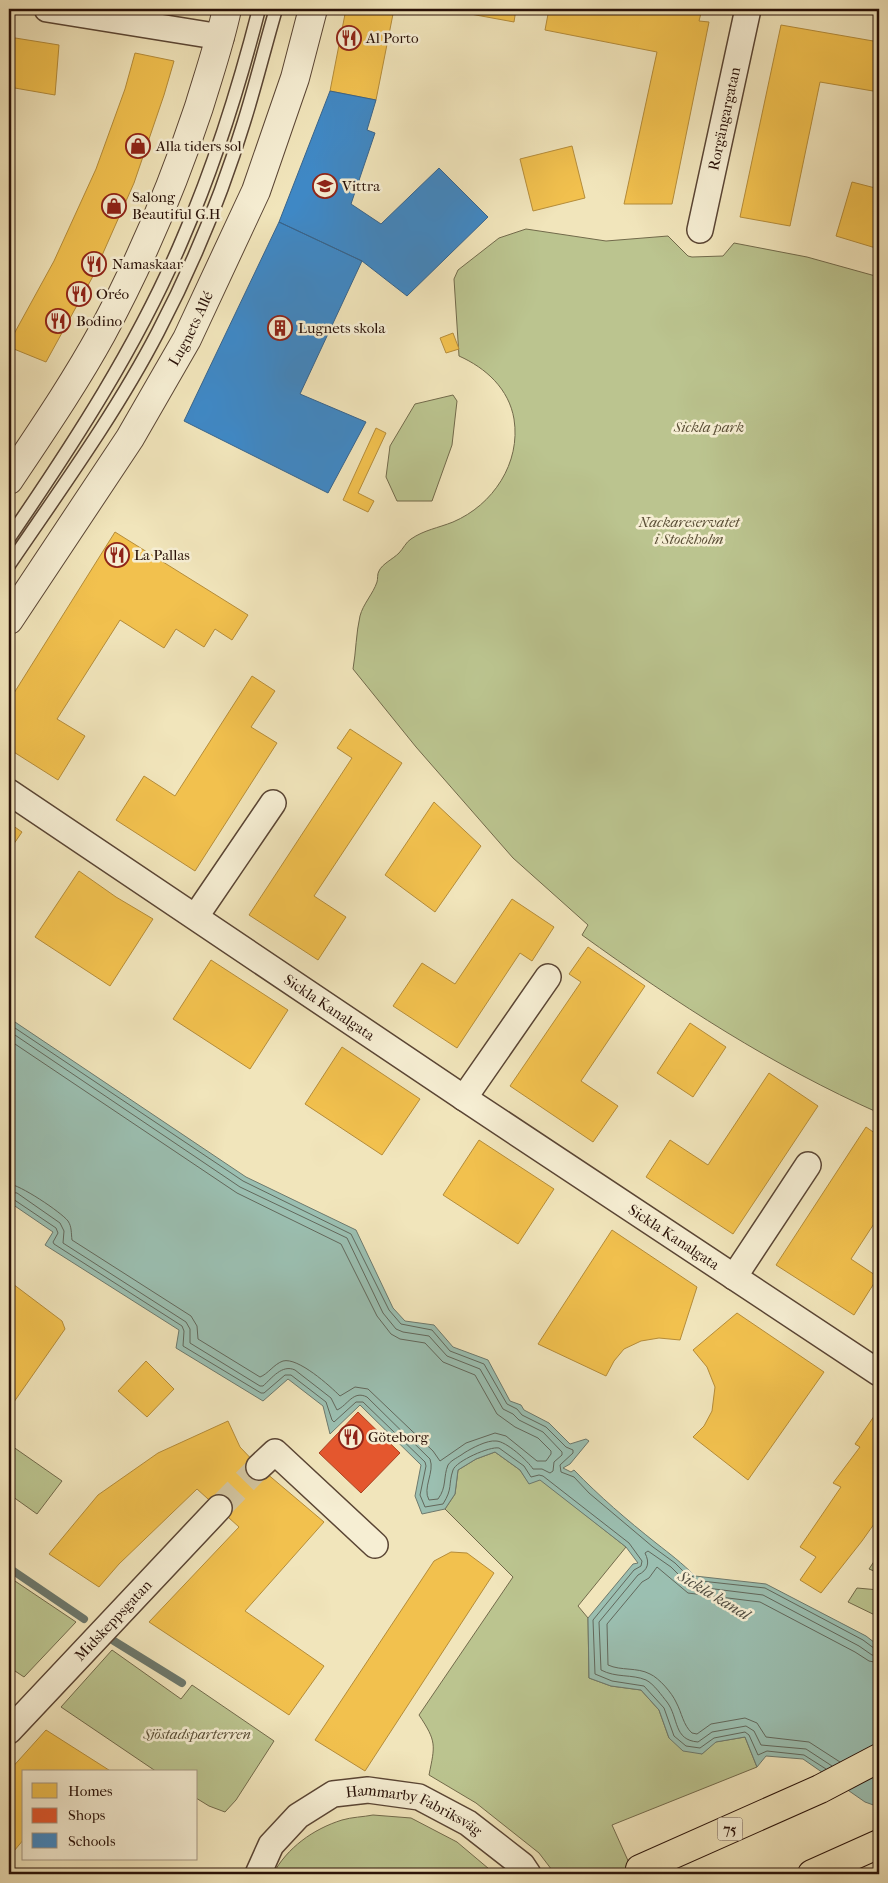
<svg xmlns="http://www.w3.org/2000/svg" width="888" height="1883" viewBox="0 0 888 1883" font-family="'IM FELL French Canon',serif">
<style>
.green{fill:#bbc48f;stroke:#726a4b}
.water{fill:#9bbfb1;stroke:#6d796d}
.homes{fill:#f2c14e;stroke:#b58c39}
.shops{fill:#e4572e;stroke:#ac4222}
.schools{fill:#3f88c5;stroke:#38648c}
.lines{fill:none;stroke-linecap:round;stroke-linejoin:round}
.shore{stroke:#62685c;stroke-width:1}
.stream{stroke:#6d796d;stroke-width:8}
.minor-tunnel{stroke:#d3c5a0;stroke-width:25;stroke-dasharray:25 12;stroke-linecap:butt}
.service-casing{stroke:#5a4534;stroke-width:15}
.minor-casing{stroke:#5a4534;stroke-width:28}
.tertiary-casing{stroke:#5a4534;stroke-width:30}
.motorway-casing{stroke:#281007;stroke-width:30}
.service{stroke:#f6eed3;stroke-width:12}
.minor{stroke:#f6eed3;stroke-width:25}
.tertiary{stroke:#f6eed3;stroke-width:28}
.motorway{stroke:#f1e5bb;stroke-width:28}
.labels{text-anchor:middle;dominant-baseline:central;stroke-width:5;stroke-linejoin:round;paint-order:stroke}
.shield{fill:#f6eed3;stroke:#665344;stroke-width:1}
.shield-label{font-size:14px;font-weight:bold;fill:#281007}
.poi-label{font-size:15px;fill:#281007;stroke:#f6eed3;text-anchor:start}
.street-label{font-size:15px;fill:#281007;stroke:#f6eed3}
.park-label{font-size:15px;font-style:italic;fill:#5b4f37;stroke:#f6eed3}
.water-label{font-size:16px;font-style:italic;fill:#504d42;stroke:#f6eed3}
</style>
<rect width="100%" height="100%" fill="#f1e5bb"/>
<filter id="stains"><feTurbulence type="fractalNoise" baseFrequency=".004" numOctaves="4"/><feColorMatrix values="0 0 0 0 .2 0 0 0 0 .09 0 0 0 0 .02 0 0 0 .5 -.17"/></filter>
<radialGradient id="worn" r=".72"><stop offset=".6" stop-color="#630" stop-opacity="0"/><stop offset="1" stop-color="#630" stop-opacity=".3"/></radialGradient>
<path class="green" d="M526,229L606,241L668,236L688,256L692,257L723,256L734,243L807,257L879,277V1113C773,1066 676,1003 582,935L588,925L513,858L416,747L353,669C356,652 356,633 360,616C363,604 373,594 377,582C378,579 377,574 379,571C382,564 393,559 399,553C403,549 406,542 411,539C424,530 438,528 453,522C493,505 521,463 514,419C509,389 486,368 459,356L454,279L458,270L499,238Z
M453,395L457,401L452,445L432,501H397L386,477L390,446L415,404Z
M9,1444L62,1481L37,1514L9,1494Z
M495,1452L520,1470L529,1483L540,1479L626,1547L578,1606L588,1618L589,1678L611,1686L641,1690L659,1710L669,1738L702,1754L715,1742L745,1737L757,1767L612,1825L634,1874H555L539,1853L476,1803L429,1775C435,1745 437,1742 419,1715L513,1577L445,1509L455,1494L458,1470L476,1459Z
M879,1554V1573L869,1569Z
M9,1577L76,1622L24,1677L9,1667Z
M857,1588L879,1590V1617L848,1602Z
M112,1650L181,1699L192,1685L274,1741L236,1800L225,1812L209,1806L196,1798V1772H157L61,1707Z
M373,1815L411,1818L457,1842L495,1874H273C287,1848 313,1829 342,1820C352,1817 363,1817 373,1815Z"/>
<path class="water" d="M9,1018L246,1177L356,1230L393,1308L405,1321L434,1325L453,1347L488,1360L510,1401L521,1405L524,1410L549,1423L570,1444L586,1439L589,1441L570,1464L563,1468L571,1472L574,1470C599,1496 627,1520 656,1543C670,1554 682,1563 695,1576L766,1584L866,1636L879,1646V1807L865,1802L803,1759L766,1756L757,1767L745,1737L716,1742L702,1754L683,1751L669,1738L659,1710L641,1690L611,1686L589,1678L588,1618L633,1564L638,1563L626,1547L540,1480L529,1484L520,1470L495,1452L476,1459L458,1470L455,1494L445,1509L422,1514L415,1496L421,1465L360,1405L330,1434L323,1406L288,1379L263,1401L176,1348L179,1330L45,1245L53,1232L9,1202Z"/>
<path class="homes" d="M346,9H394L376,100L330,91Z
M443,9H516L514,22Z
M549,9H675L701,13L699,21L709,22L672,204H624L657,52L545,30Z
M781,25L879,42V92L820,82L790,226L740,217Z
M9,37L59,45L55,95L9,87Z
M135,53L174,61L164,95L134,183L92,278L46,362L9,347V343L54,261L96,169L125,89Z
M572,146L585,198L533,211L520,159Z
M852,182L879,189V249L836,236Z
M453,333L459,349L446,353L440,338Z
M376,428L386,433L358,493L374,501L368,512L343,500Z
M115,532L248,615L232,640L215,629L204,647L176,629L164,648L120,620L57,719L85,736L58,780L9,749V701Z
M252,676L275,691L251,727L277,743L195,871L116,820L144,776L175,796Z
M350,729L402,763L314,896L346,917L318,960L249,915L352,758L337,748Z
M434,802L481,846L435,912L385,875Z
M9,823L22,832L9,851Z
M79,871L116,897L153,919L110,986L35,937Z
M512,899L554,927L532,961L520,953L457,1048L393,1006L422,963L455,984Z
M588,947L645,986L581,1081L618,1106L593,1142L510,1086L581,982L569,974Z
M211,960L288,1010L250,1069L173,1019Z
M690,1023L726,1047L693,1097L657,1073Z
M342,1047L420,1099L382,1155L305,1104Z
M769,1073L818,1106L733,1234L646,1177L670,1140L708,1165Z
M866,1127L879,1136V1216L851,1259L878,1277L854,1315L776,1265Z
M479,1140L554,1189L518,1244L443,1195Z
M612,1230L697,1287L680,1340L659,1338L641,1341L624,1349L614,1361L606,1376L538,1344Z
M9,1281L62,1321L65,1329L9,1409Z
M737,1313L824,1372L748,1480L693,1437L704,1426L712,1411L715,1387L707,1367L693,1350Z
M146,1361L174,1389L147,1417L118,1391Z
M879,1409V1517L862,1541L821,1593L800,1580L816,1557L800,1547L841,1487L833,1483L860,1447L855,1444Z
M228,1421L240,1447L259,1467L324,1522L245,1611L324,1666L289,1715L149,1622L239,1527L197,1489L119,1564L99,1587L49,1554L98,1495L158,1453Z
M451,1552L467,1553L494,1573L365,1771L315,1740L434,1561Z
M46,1730L112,1772H24V1839L9,1857V1771Z"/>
<path class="shops" d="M358,1412L400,1453L361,1493L319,1453Z"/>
<path class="schools" d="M330,91L376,100L367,130L375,133L351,204L381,224L439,168L488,217L407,296L362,261L279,222Z
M279,222L362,261L300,394L366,422L328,493L184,421Z"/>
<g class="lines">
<path class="shore" d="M9,1024L243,1181L351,1234L389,1310L401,1324L432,1330L450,1351L484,1364L507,1404L517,1409L522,1415L546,1427L566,1447L573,1450V1453L560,1465L561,1472L574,1477L589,1493L653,1547L675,1563L692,1580L765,1588L863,1640L875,1649L879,1650
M9,1031L240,1187L347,1238L383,1313L396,1329L403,1332L429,1336L447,1356L480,1369L503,1409L513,1414L519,1420L543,1432L562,1452V1455L554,1462L553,1471L550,1473L542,1469H533C528,1461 506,1441 496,1441C487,1440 472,1448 464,1453C459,1457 451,1460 448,1465C443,1477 447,1487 438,1499L429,1500C422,1488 435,1472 430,1459L367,1397C353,1390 348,1405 337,1410L331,1398L295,1370C282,1364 272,1378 263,1386H260L190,1343V1329L186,1322L63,1243L64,1231L60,1223L17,1193L9,1192
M9,1040L237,1193L341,1244L377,1316L391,1334L400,1339L425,1343L443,1362L475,1375L497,1414L515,1427L538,1438L551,1451V1454L546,1461H537L506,1436L495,1433L466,1443L440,1461L433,1451L368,1389L355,1387L340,1396C330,1386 298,1357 283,1361C274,1364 268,1374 260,1377L198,1339L197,1326L191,1316L72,1240C71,1233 72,1227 68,1221C61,1212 19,1184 9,1184
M9,1198L13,1199L56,1228L58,1233L53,1242L54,1244L182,1326L184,1331L183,1346L261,1393H264L285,1375H291L326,1402L332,1420L334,1422L356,1402H363L425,1462L426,1466L420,1495L425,1507L443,1504C453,1488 448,1485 453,1470C456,1461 490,1446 499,1448L524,1466L531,1477L539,1475L543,1476L629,1543L642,1561L641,1566L634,1570L593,1620L595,1674L612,1681L644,1686L664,1708L674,1736L686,1746L700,1748L714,1738L745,1732L749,1735L758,1755L767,1751L804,1755L826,1769
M840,1762L809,1742L766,1737L757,1723L745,1718L711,1724L697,1734L692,1733C683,1725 682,1713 676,1702C672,1693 659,1678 650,1674C637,1667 621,1671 608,1665L607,1624L642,1582L649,1578L657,1567L688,1593L760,1602L855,1652L869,1661L879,1663
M832,1766L806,1749L761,1745L754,1731L746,1726L712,1732L698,1742C673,1740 679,1718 667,1702C662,1696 654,1684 646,1680C632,1674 616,1678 601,1670L599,1622L638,1575C648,1570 650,1563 645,1553L648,1551L671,1567L690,1586L763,1595L859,1646L872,1655L879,1656"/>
<path class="stream" d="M9,1568L84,1619
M114,1641L182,1683"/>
<path class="minor-tunnel" d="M219,1508L259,1467"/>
<defs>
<path id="service" d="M9,538C74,443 138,345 183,238C215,164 239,87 259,9
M9,565C60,490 116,413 158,332C193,265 222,194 244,122C256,84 265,46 276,9"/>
<g id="minor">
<path d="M47,9L221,37"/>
<path id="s1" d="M700,230L748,9"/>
<path id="s2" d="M9,792L464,1098L879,1373"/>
<path d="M196,916L273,803"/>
<path d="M464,1098L548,977"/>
<path d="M734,1277L808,1165"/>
<path d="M259,1467L275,1452L375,1545"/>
<path id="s3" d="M9,1731L219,1508"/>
<path id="s4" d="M258,1874L271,1845L298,1816L333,1794L368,1790L419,1797L468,1823L522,1865L528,1874"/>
</g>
<g id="tertiary">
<path d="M9,480C41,432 74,384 102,333C141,261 173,185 199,107C209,74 220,42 227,9"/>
<path id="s5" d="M9,620L130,438L187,339L256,191L295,78L313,9"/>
</g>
<path id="motorway" d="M640,1869L820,1789L879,1758
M812,1874L879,1844"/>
</defs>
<use href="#service" class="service-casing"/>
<use href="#minor" class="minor-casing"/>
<use href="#tertiary" class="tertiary-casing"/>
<use href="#motorway" class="motorway-casing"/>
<use href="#service" class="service"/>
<use href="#minor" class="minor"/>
<use href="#tertiary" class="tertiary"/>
<use href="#motorway" class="motorway"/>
</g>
<defs>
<symbol id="restaurant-ring" viewBox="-11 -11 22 22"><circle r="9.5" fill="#f6eed3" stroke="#8f2418" stroke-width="1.5"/><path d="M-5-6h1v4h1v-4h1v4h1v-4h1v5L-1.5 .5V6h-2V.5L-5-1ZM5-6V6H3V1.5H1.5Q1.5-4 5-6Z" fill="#8f2418"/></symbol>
<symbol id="shop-ring" viewBox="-11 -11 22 22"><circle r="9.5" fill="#f6eed3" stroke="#8f2418" stroke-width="1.5"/><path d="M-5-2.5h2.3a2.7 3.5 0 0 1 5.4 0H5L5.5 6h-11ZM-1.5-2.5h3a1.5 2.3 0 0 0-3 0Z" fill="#8f2418"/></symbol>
<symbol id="school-ring" viewBox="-11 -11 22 22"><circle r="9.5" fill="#f6eed3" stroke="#8f2418" stroke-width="1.5"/><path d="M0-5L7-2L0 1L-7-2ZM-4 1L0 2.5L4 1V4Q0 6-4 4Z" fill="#8f2418"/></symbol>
<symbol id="building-ring" viewBox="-11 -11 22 22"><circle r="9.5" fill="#f6eed3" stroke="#8f2418" stroke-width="1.5"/><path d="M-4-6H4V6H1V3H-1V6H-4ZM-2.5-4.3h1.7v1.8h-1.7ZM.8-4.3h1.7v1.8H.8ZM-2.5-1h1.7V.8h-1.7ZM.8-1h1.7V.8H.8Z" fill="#8f2418"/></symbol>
</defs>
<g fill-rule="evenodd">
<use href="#restaurant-ring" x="335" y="24" width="28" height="28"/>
<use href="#shop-ring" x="124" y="132" width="28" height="28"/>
<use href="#school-ring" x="311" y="172" width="28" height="28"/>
<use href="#shop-ring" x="100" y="192" width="28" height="28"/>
<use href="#restaurant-ring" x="80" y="250" width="28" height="28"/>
<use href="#restaurant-ring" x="65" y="280" width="28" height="28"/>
<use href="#restaurant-ring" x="44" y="307" width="28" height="28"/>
<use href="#building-ring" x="266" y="314" width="28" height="28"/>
<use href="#restaurant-ring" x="103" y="541" width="28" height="28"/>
<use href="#restaurant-ring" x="337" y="1423" width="28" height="28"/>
</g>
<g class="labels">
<rect class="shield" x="717.5" y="1817.5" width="25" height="23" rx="4"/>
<g class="shield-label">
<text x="730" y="1829">75</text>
</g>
<g class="poi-label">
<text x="366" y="38">Al Porto</text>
<text x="156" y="146">Alla tiders sol</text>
<text x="342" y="186">Vittra</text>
<text x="132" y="197">Salong<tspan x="132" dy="17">Beautiful G.H</tspan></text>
<text x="112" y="264">Namaskaar</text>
<text x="96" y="294">Oréo</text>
<text x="76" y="321">Bodino</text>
<text x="298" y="328">Lugnets skola</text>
<text x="134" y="555">La Pallas</text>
<text x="368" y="1437">Göteborg</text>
</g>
<g class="street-label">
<text stroke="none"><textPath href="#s1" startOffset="114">Rorgängargatan</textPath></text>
<text stroke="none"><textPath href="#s5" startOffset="344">Lugnets Allé</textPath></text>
<text stroke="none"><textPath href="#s2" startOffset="386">Sickla Kanalgata</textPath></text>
<text stroke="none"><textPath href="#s2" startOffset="800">Sickla Kanalgata</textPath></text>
<text stroke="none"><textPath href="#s3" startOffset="152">Midskeppsgatan</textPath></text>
<text stroke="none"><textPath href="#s4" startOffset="198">Hammarby Fabriksväg</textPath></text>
</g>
<g class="park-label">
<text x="709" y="427">Sickla park</text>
<text x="689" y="522">Nackareservatet<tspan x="689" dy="17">i Stockholm</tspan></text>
<text x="197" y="1734">Sjöstadsparterren</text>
</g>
<g class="water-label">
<text transform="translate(714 1595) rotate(31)">Sickla kanal</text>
</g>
</g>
<rect width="888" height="1883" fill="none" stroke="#f1e5bb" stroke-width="30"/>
<rect x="10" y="10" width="868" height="1863" fill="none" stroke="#281007" stroke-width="2.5"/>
<rect x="15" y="15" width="858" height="1853" fill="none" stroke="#281007"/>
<rect x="22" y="1770" width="175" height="90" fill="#f6eed3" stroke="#a49581"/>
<rect x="32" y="1783" width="25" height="15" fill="#f2c14e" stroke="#a49581"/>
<text x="68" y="1796" font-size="15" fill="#281007">Homes</text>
<rect x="32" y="1808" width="25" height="15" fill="#e4572e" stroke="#a49581"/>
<text x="68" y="1820" font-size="15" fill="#281007">Shops</text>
<rect x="32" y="1833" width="25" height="15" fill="#3f88c5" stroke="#a49581"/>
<text x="68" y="1846" font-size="15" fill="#281007">Schools</text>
<rect width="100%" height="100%" filter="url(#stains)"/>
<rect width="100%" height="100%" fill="url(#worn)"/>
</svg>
